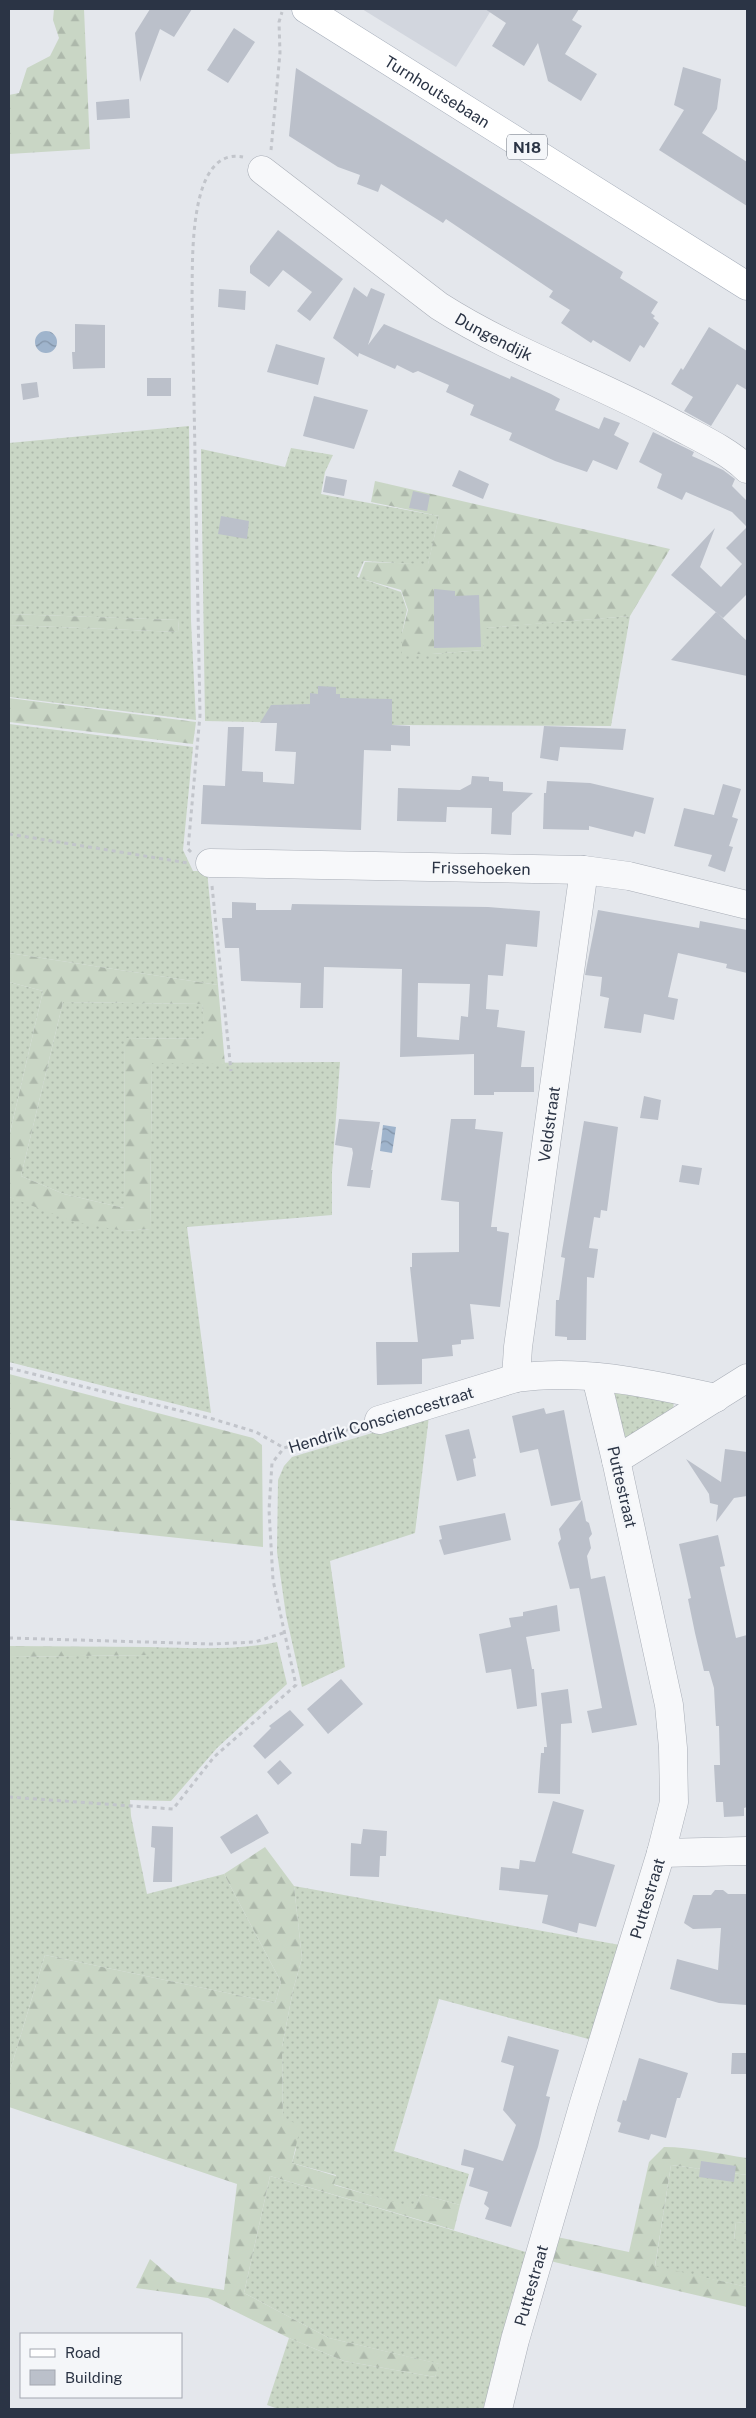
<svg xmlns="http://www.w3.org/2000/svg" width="756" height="2418" viewBox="0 0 756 2418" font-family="'Public Sans',sans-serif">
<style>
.built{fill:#d2d6de}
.grass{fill:url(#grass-dots)}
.forest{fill:url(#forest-firs);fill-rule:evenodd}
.water{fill:url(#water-waves)}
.building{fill:#bbc0ca;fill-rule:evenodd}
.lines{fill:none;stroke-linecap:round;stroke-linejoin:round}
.minor-casing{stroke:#a9aeb7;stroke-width:29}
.major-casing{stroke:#a3abb8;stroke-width:29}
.path{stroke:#c2c5cb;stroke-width:3;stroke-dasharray:4 4;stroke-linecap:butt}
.minor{stroke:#f7f8fa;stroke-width:28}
.major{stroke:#fff;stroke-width:28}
.labels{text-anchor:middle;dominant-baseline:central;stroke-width:4.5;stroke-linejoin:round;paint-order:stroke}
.shield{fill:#f4f6f9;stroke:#676e7b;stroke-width:1}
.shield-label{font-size:15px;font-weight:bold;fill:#2b3445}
.street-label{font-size:16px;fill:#2b3445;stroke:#f4f6f9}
</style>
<defs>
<pattern id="grass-dots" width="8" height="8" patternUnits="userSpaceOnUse" patternTransform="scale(1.25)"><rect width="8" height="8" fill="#c9d6c5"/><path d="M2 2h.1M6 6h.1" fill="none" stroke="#adb8ab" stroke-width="1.8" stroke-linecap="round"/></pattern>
<pattern id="forest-firs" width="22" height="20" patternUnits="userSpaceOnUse" patternTransform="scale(1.25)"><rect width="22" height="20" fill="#c9d6c5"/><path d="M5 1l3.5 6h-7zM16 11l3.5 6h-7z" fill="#adb8ab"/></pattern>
<pattern id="water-waves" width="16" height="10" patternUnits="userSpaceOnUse" patternTransform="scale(1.25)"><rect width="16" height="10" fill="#9fb4cc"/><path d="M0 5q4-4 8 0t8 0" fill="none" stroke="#8293a7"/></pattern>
</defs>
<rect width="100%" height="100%" fill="#e4e7ec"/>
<path class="built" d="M362,9H492L456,67Z"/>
<path class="grass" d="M189,426L191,621L196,720L9,697V625L179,632L178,620L9,614V443Z
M291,448L333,455L325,472L321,494L439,516L428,565L364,561L357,577L401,592L407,610L402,633L403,654H432L483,650L485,628L630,616L611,726L392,725L205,721L201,449L285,467Z
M9,724L193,747L183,850L193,871H207L218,985L9,953Z
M9,982L43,991L9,1137Z
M63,1002L202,1004L206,1039L125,1038L124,1208L64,1194L21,1176Z
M340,1062L332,1172V1215L187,1227L211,1413L9,1362V1197L124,1231L150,1229L152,1063Z
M613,1390L674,1400L673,1412L625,1439L620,1435Z
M429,1416L415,1533L330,1561L345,1667L302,1687L286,1615L277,1552L278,1480L284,1466L292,1457Z
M277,1642L287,1684L217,1748L171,1801L130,1800L131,1816L147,1894L224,1874L281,1982L275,2003L45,1955L9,2074V1657L149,1655V1647C191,1648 235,1651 277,1642Z
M294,1886L620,1945L592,2040L439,1999L394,2151L469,2174L460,2205L421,2194L415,2209L333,2184L336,2175L292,2163L296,2149L283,2120L282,2047L293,1990L302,1958Z
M671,2165L747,2175V2223L736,2222L734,2239L747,2242V2287L655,2267Z
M270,2176L529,2253L483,2409H278L267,2405L289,2338L344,2361L435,2377L439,2364L329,2338L244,2293Z"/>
<path class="forest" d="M54,9H84L90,149L9,154V95L19,93L27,68L50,56L59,38L53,20Z
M375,481L670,549L630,616L486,628L483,650L432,654H402V633L408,610L401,590L359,578L365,562L428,564L439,516L371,502Z
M9,614L178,620L179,632L9,625Z
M9,698L196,722L193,744L9,722Z
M9,953L218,985L225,1064L152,1063L150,1229L124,1231L75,1222L9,1197V1137L43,991L9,982ZM63,1002L202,1004L205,1039L125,1038L124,1208L64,1194L21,1176Z
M9,1374L253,1438L262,1445L263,1547L9,1520Z
M9,1646L149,1647V1655L9,1657Z
M265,1847L294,1886L302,1958L293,1990L282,2047L283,2120L301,2124L292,2163L336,2176L334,2185L415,2208L421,2194L460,2205L454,2230L270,2176L244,2293L329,2338L440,2364L435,2377L344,2361L289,2338L208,2298L136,2288L150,2259L177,2282L224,2290L237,2184L9,2107V2074L45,1955L275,2003L281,1982L224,1874Z
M664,2147C692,2147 719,2154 747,2158V2175L671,2165L655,2266L747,2287V2307L550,2261L557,2237L629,2252L649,2162Z
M736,2222L747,2223V2242L734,2240Z"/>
<path class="water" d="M35 342a11 11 0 1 1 22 0a11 11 0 1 1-22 0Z
M383,1125L396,1127L392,1153L380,1151Z"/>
<path class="building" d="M150,9H192L174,37L160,29L140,82L135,33Z
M485,9H579L572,20L582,26L565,54L597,74L581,101L548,81L538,43L524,66L492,46L506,23Z
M234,28L255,42L228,83L207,70Z
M683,67L721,79L717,109L702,133L747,162V206L659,150L684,110L674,105Z
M296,68L623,272L620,278L658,302L651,313L655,316L653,318L659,323L644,348L640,345L630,362L593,340L591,343L561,323L570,310L549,297L553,291L446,219L443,223L381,184L378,192L357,184L360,175L338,167L289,136Z
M129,99L130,118L97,120L96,102Z
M278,230L343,279L310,321L297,311L312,292L283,270L269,287L250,273V266Z
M354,287L367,297L371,288L385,294L368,345L384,324L510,379L511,376L551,394L560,399L555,410L599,429L604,417L620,423L614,435L629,443L617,470L593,460L587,472L555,461L509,440L512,433L470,415L474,405L446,392L449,385L418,371L413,373L397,365L395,369L359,353L358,357L333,338Z
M219,289L246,291L245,310L218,307Z
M75,324L105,325V368L73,369L72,352H75Z
M709,327L747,351V390L737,384L711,426L684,411L693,397L671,384L681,368L683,370Z
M276,344L325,358L318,385L267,372Z
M147,378H171V396H147Z
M37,382L39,397L23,400L21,384Z
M314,396L368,410L354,449L303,436Z
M653,432L694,452L692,456L723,470L735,479L732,486L747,501V527L732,512L686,492L682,500L657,488L662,474L639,462Z
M459,470L489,484L483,499L452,486Z
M326,476L347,480L344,496L323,492Z
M413,491L430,495L427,511L409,508Z
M221,516L249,521L247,539L218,534Z
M747,527V594L723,618L671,575L715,528L700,567L721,587L742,564L726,548Z
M434,589L455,591V596L479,595L481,647L434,648Z
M716,612L747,641V676L671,660Z
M318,686L336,687V694H340V698L392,699V725L410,726V746L391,745V751L364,750L361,830L201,824L203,785L225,786L228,727H244L242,771L263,772V782L294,784L296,752L275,751L277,723H260L271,705L310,704V693L318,694Z
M544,726L626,729L623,750L560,747L558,761L540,758Z
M472,776L489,777V781L503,782V791L533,793L512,813L511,835L491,834L492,808L447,807L446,822L397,821L398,788L460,790L471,784Z
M547,781L590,783L654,798L645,834L635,831L633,837L589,826V830L543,829L544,793H546Z
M723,784L741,789L732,817L738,819L729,846L733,847L725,872L708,866L712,855L674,846L684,808L714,815Z
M232,902L256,903V910H291L292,904L488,907L540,911L537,947L506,944L503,976L488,975L486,1009L499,1010L497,1027L525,1031L521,1067H534V1092H494V1095H474V1054L400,1057L402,969L324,967L323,1008H300L301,983L241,981L239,948H225L222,918H232ZM418,983L470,984L468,1017L461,1016L459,1040L417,1037Z
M598,910L699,928L700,921L747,930V973L726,968L727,964L678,953L668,997L678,999L674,1020L644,1014L641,1033L604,1028L609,998L600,996L602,977L585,975Z
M644,1096L661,1100L658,1120L640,1118Z
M339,1119L380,1122L371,1170H373L370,1188L347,1186L353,1153L352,1148L335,1145Z
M451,1119H476L475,1129L503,1132L491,1227H497V1231L509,1233L500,1307L470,1304L474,1339L461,1340V1344L452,1345L453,1356L422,1359V1384L377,1385L376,1342H418L410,1267H412V1253L459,1252V1202L441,1200Z
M584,1121L618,1127L607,1211L601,1210L600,1218L594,1217L589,1248L598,1249L594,1278L587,1277L586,1340H567V1337L555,1336L556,1300H559L565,1258L561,1257Z
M682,1165L702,1168L699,1185L679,1182Z
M544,1408L546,1414L564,1410L581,1500L551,1506L538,1449L520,1453L512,1416Z
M469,1429L476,1458L473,1459L476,1476L457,1481L445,1435Z
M725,1449L747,1452V1496L734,1498L716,1522L718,1505L710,1503L709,1494L686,1459L721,1482Z
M582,1500L586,1521L589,1523L592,1534L589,1538L591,1548L587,1556L591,1579L605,1576L637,1725L592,1733L587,1711L602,1708L579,1588L570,1589L558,1543L561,1539L559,1529Z
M505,1513L511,1540L444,1555L439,1540L442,1539L439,1526Z
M718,1535L725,1566L720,1567L736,1638L747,1635V1807L744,1808V1816L724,1817L723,1802H716L714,1765H720L719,1726H716L714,1688L709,1671H704L695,1633L688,1599L691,1598L679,1544Z
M557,1605L560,1631L526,1637L532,1669H534L537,1706L517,1709L511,1669L486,1673L479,1634L511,1627L509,1618L523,1616V1612Z
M341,1679L363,1704L328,1734L307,1709Z
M568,1689L572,1723L561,1724L560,1794L538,1793L541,1753H544V1747H547L541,1693Z
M290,1710L304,1725L265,1759L253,1746L271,1728L269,1726Z
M280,1760L292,1773L278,1785L267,1772Z
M553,1801L584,1810L572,1853L615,1865L596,1927L579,1923L577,1933L542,1923L548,1895L499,1890L501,1867L519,1869L520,1860L535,1862Z
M257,1814L269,1833L231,1854L220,1837Z
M152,1826L173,1827L172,1882H153L155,1848L151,1847Z
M363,1829L387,1831L386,1856H380L379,1877L350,1876L351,1843L361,1844Z
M715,1890H723L728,1894H746L747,2005L719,2003L670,1989L677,1959L718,1970L721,1928L693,1929L684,1923L693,1895H711Z
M508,2036L559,2050L546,2096L550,2097L538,2147L511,2227L485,2219L489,2208L484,2204L488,2192L469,2186L474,2168L461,2165L464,2149L503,2161L516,2125L503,2110L514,2066L501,2062Z
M732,2053H747V2074H731Z
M639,2058L688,2073L680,2098H677L666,2138L651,2134L649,2140L618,2132L621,2123L617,2121L623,2100L626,2101Z
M701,2161L736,2166L734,2182L699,2177Z"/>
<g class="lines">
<defs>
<g id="minor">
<path id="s1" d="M262,170L439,306C514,354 599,382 676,425C700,438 727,450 747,469"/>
<path id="s2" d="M210,863L584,870L629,876L747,905"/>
<path id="s3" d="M516,1378L518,1347L584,870"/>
<path d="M379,1420L516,1378C583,1368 651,1384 716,1398"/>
<path d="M616,1460L747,1378"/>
<path d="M661,1853L747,1851"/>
<path id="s4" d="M498,2409L515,2340L584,2103L661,1853L674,1802L673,1748L669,1705L616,1460L596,1377"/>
</g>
<g id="major">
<path id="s5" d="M306,9L747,286"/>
</g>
</defs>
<use href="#minor" class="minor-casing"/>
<use href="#major" class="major-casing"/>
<path class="path" d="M271,150L280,53L279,22L282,12
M9,834L188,863
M191,852L188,849L200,715L192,297C193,264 187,146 243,157
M212,886L231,1071
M9,1368L213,1419L256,1432L284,1448
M9,1638L213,1644L255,1642L283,1633
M9,1797L173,1809L214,1757L296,1685L273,1580L269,1510L272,1463L284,1448L357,1427"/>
<use href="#minor" class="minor"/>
<use href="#major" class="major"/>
</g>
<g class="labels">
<rect class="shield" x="507" y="134.5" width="40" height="25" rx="4"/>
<g class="shield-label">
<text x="527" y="147">N18</text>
</g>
<g class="street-label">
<text stroke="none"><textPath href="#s5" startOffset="155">Turnhoutsebaan</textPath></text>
<text stroke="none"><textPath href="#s1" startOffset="286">Dungendijk</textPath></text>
<text stroke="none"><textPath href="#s2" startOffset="271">Frissehoeken</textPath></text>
<text stroke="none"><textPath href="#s3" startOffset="256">Veldstraat</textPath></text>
<text transform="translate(381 1420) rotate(-17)">Hendrik Consciencestraat</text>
<text transform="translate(622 1487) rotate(77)">Puttestraat</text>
<text stroke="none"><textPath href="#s4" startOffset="532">Puttestraat</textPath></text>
<text stroke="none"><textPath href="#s4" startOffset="128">Puttestraat</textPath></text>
</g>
</g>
<rect width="756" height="2418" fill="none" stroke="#2b3445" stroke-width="20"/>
<rect x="20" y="2333" width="162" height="65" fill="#f4f6f9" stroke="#a4a8b1"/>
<rect x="30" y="2349" width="25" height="8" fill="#ffffff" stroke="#a4a8b1"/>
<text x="65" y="2358" font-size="15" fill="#2b3445">Road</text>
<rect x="30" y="2370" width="25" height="15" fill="#bbc0ca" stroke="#a4a8b1"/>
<text x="65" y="2383" font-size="15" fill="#2b3445">Building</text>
</svg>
